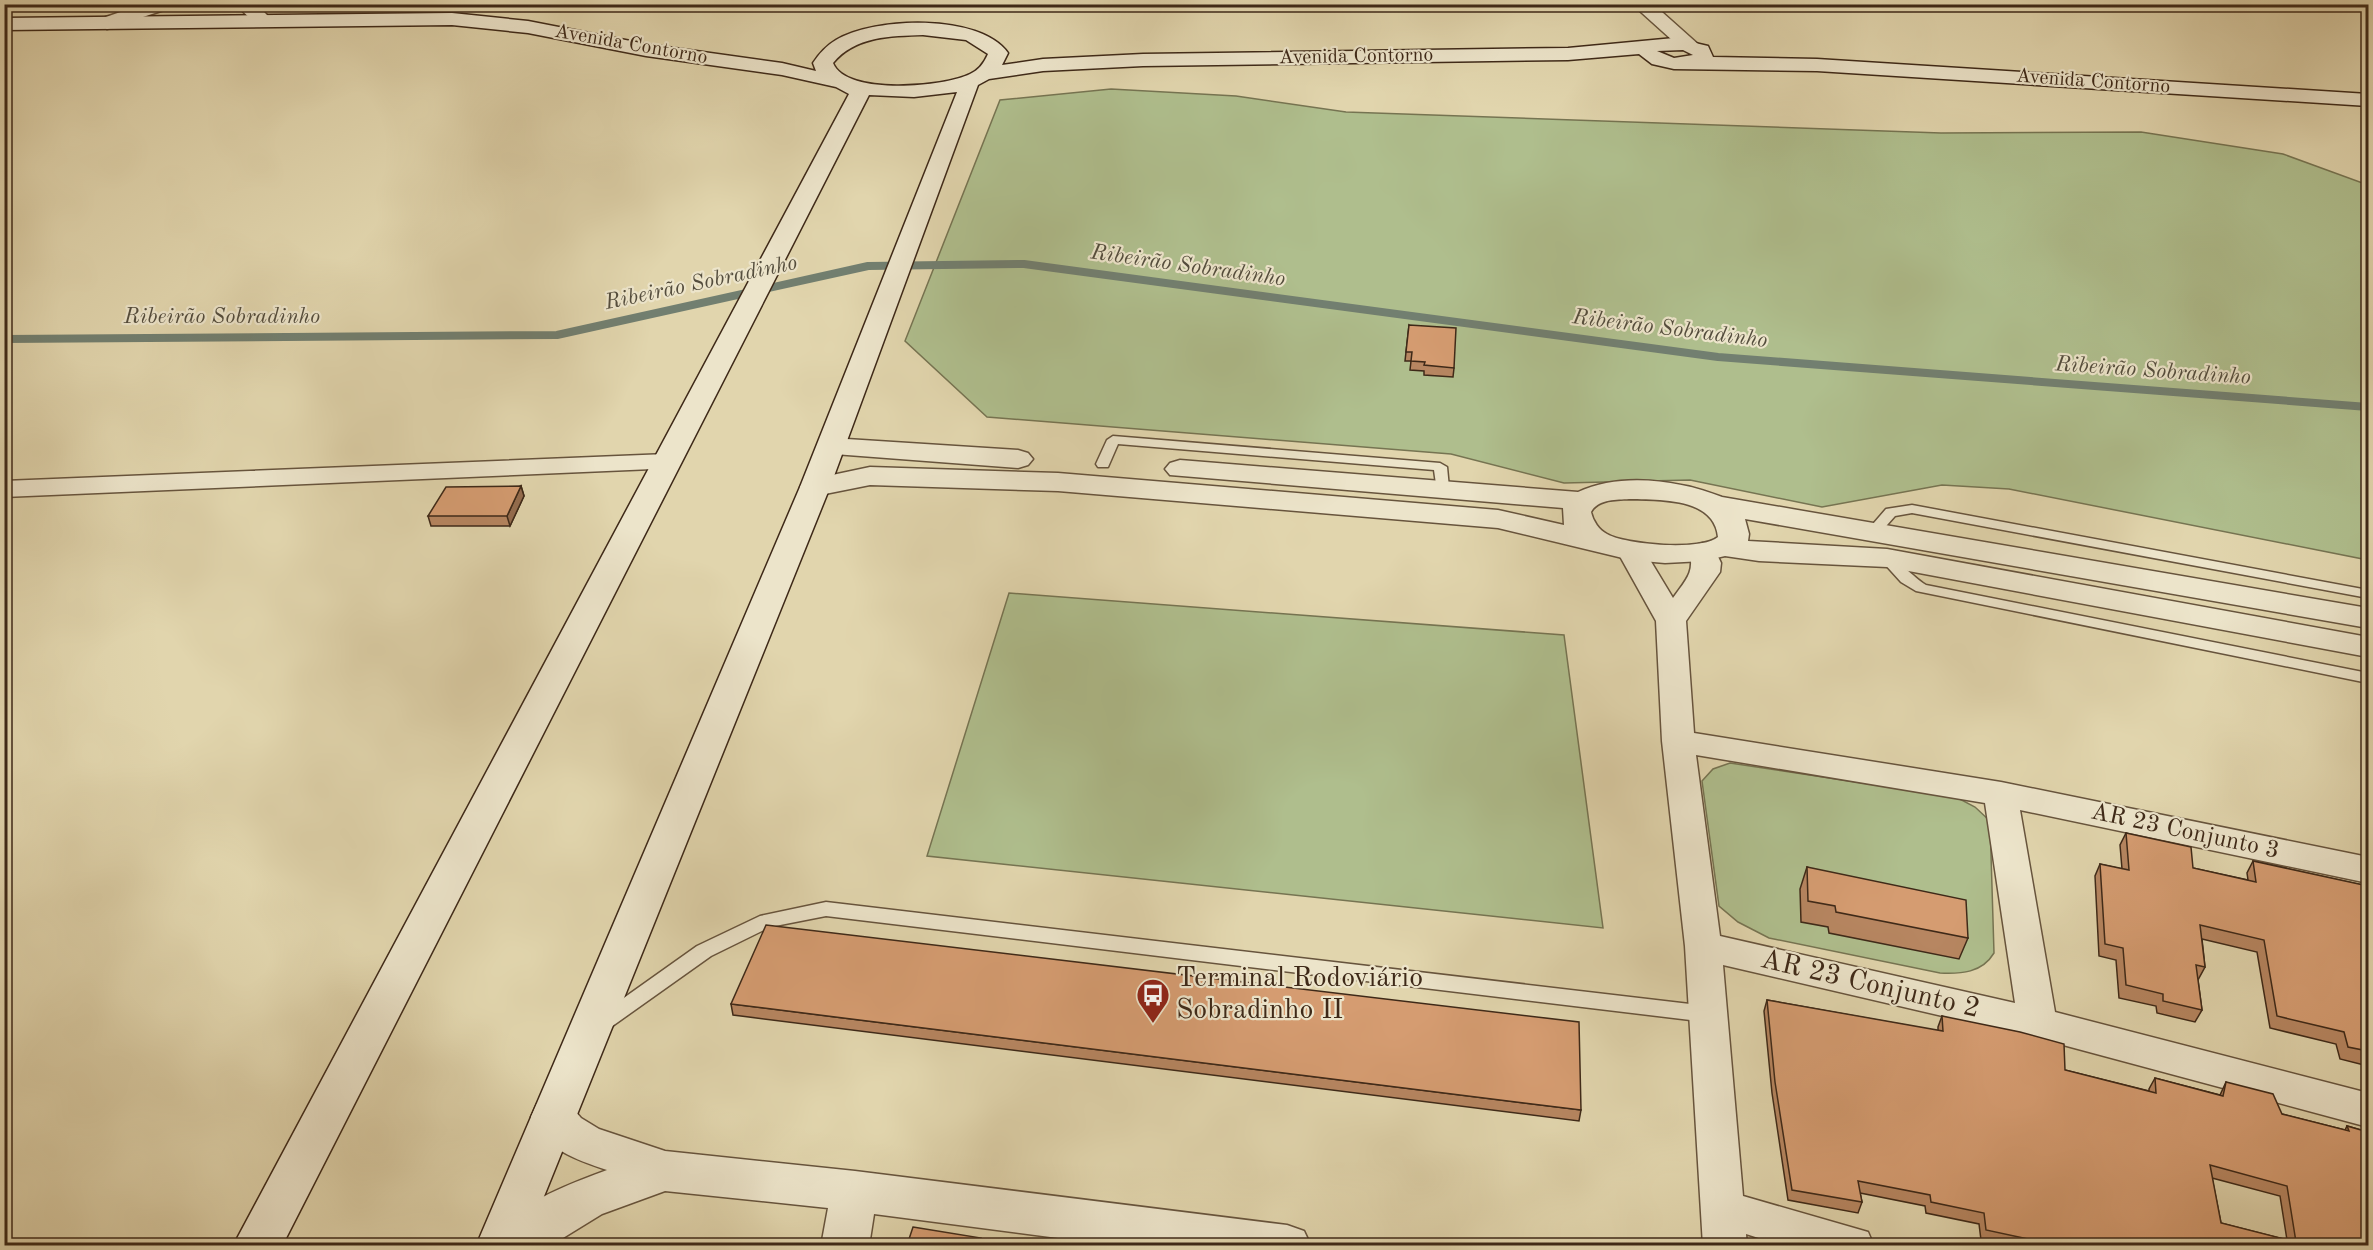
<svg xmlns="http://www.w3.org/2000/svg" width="2373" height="1250" viewBox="0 0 2373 1250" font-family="'Old Standard TT',serif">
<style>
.green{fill:#afbe8d;stroke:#767452;stroke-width:1.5}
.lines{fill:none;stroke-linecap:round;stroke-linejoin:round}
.stream{stroke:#727f70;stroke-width:8}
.service-casing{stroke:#67543d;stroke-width:3}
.minor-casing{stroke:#67543d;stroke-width:3}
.tertiary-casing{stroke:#67543d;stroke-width:3}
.secondary-casing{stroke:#3e2918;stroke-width:3}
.service{fill:#ece4ca;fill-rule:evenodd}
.minor{fill:#ece4ca;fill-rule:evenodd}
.tertiary{fill:#ece4ca;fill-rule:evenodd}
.secondary{fill:#ece4ca;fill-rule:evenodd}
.wall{fill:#b78661;stroke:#3e2918;stroke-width:1.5;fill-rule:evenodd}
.shaded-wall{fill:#956d4f;stroke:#3e2918;stroke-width:1.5}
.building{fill:#d59c71;stroke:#3e2918;stroke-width:1.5;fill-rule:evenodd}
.labels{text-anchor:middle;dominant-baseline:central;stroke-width:4.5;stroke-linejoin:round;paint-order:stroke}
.far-street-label{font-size:20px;fill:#3e2918;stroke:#ece4ca}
.far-water-label{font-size:22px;font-style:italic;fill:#544d3d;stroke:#ece4ca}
.street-label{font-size:24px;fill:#3e2918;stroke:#ece4ca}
.near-poi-label{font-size:28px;fill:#3e2918;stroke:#ece4ca;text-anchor:start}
.near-street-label{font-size:28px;fill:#3e2918;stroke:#ece4ca}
</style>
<rect width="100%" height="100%" fill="#e1d5ad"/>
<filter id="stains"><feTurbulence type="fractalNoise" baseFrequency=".00333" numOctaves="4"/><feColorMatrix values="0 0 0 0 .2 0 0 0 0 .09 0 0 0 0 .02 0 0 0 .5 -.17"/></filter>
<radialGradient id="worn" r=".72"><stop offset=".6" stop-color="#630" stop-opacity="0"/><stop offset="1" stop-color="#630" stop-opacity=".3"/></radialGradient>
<path class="green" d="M1111,89L1236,96L1346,112L1941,133L2141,132L2283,154L2368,185V560L2009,489L1942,485L1822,507L1690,480L1564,483L1451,454L987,417L905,341L1000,100Z
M1009,593L1564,635L1603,928L927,856Z
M1730,763L1956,797L1975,807L1990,821L1994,953C1982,973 1961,974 1940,973L1769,938L1738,922L1719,906L1702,781L1713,769Z"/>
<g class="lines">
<path class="stream" d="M4,339L557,335L868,266L1024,264L1718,357L2368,407"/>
<defs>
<path id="service" d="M1113,436L1440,463L1447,467L1449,488L1447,491H1437L1434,470L1118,444L1108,467H1098L1096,464L1107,440Z
M1912,505L2368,590V598L1912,513L1895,516L1879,534L1874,535L1867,531L1886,509Z
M1887,554C1894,556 1914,578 1926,585L2368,673V683L1916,591L1901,582L1882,561L1880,558Z
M826,902L1707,1006L1714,1009L1717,1014L1714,1019L1707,1022L826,916L770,927L711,956L611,1027L604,1030L597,1027L594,1022L597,1017L697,946L760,916Z"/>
<path id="minor" d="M667,454L676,456L680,462L676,468L4,497V481Z
M1631,542L1641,545L1673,598C1684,582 1696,572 1689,552L1693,546L1703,543L1713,546L1721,563L1720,572L1686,621L1694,733L2001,782L2368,857V883L2020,810L2055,1012L2368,1093V1127L2037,1038L1723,965L1743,1196L1868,1232L1874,1246H1784L1746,1234L1747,1246H1703L1685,946L1662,741L1656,621L1617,551L1621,545ZM1696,755L1985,803L2015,1003L1720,936Z"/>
<path id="tertiary" d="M144,4H173L170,8L107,29L98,23L100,19Z
M235,4H256L272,20L270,24H256Z
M1632,4H1653L1699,45L1696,49H1682Z
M831,438L1018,450L1028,453L1033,459L1028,465L1018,468L821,453L817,447L821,441Z
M1180,460L1578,492C1620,472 1680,480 1722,497L2368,608V628L1745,519L1749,534L1748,541L1887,549L2368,637V657L1887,567L1759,561L1725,556L1703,561L1665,563L1631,560L1498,528L1058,491L870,485L815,496L804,493L800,487L804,481L870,467L1058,473L1498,510L1564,525L1563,508L1170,475L1165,469L1170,463ZM1629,499C1659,500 1714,497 1718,537C1702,551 1626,545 1607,534C1599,530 1593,521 1591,512C1598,499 1616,500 1629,499Z
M553,1098L569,1104L581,1118L599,1129L665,1151L855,1171L1287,1225L1304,1231L1311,1246H1119L874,1214L869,1246H821L828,1208L665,1191L602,1214L550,1246H490C509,1205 567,1185 607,1170C574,1159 547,1150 531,1117L537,1104Z"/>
<path id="secondary" d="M452,13L528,21L646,44L782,63L816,71L813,63C819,54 826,46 836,40C874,17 980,13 1008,53L1002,65L1043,59L1143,54L1568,48L1674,38L1708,46L1713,57L1817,59L2368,94V106L1817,71L1674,69L1652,64L1639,54L1568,60L1143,66L1043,71L989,79L978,85L830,487L524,1246H476L800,487L957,92L914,97L869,95L282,1246H233L849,94L836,87L782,75L646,56L528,33L452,25L4,30V18ZM923,35L966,40L988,54C984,63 979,70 970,74C944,87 846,96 833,63C855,36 891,36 923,35ZM1683,50L1693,55L1674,58L1657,51Z"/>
</defs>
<use href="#service" class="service-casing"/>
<use href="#minor" class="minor-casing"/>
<use href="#tertiary" class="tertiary-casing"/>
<use href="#secondary" class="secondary-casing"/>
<use href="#service" class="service"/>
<use href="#minor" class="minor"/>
<use href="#tertiary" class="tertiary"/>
<use href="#secondary" class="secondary"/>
</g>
<path class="wall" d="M1409,325L1454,368L1453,377L1424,375V371L1410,370L1411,361H1405Z
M521,486L524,496L510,526H431L428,516Z
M2126,833L2193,868L2248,880L2247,873L2253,861L2368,886V1066L2340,1059L2336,1044L2270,1028L2257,952L2202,939L2205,967L2198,980L2202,1010L2195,1022L2157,1013L2156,1006L2119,998L2116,960L2099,956L2095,876L2100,864L2122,869L2120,845Z
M1807,867L1968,938L1959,959L1829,933L1828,927L1801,922L1800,889Z
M1767,1000L1938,1031V1027L1942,1016L2065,1070L2149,1091V1089L2155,1078L2220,1095L2226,1082L2282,1114L2345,1130L2347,1126L2368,1132V1245H2004L1981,1240L1979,1224L1926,1213L1925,1206L1860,1193L1862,1202L1858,1213L1788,1200L1772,1093L1764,1011ZM2212,1178L2280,1196L2287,1240L2221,1223Z
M731,1004L1581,1110L1579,1121L733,1015Z"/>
<path class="shaded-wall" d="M521,486L524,496L510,526L507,516Z"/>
<path class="building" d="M1409,325L1456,328L1454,368L1424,365L1425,362L1411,361L1412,352H1406Z
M521,486L507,516H428L446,487Z
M2126,833L2191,847L2193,868L2256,882L2253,861L2368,886V1051L2348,1047L2344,1032L2277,1016L2264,940L2200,925L2205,967L2196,965L2202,1010L2163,1001V994L2126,985L2123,948L2105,944L2100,864L2129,870Z
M1807,867L1966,900L1968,938L1836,912L1835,906L1808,901Z
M766,925L1579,1022L1581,1110L731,1004Z
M1767,1000L1943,1031L1942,1016L2020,1032L2064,1044L2065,1070L2156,1093L2155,1078L2223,1096L2226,1082L2273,1094L2282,1114L2349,1131L2347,1126L2368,1132V1245H2050L2028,1239L1986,1230L1984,1213L1931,1202L1930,1195L1858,1181L1862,1202L1792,1190L1775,1082ZM2210,1165L2287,1186L2296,1242L2221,1223Z
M913,1227L981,1238L979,1245H907Z"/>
<defs>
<symbol id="bus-pin" viewBox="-11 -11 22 30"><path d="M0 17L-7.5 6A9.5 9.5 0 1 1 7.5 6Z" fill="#8f2418" stroke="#ece4ca"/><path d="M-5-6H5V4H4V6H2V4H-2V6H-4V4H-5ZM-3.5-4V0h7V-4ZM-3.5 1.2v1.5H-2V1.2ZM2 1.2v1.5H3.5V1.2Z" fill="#fff"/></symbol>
</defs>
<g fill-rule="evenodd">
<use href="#bus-pin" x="1134" y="976" width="38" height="52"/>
</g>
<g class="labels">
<g class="far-street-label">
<text transform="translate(631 45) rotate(10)">Avenida Contorno</text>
<text transform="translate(1356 57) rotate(-1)">Avenida Contorno</text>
<text transform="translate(2093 82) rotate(4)">Avenida Contorno</text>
</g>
<g class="far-water-label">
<text transform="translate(1188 266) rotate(8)">Ribeirão Sobradinho</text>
<text transform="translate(701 283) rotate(-12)">Ribeirão Sobradinho</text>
<text x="222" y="317">Ribeirão Sobradinho</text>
<text transform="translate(1670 329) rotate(7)">Ribeirão Sobradinho</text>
<text transform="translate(2153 371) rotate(4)">Ribeirão Sobradinho</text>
</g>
<g class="street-label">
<text transform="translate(2185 832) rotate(12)">AR 23 Conjunto 3</text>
</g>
<g class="near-poi-label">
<text x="1176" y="979">Terminal Rodoviário<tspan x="1176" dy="32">Sobradinho II</tspan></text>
</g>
<g class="near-street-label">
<text transform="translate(1870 985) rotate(13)">AR 23 Conjunto 2</text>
</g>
</g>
<rect width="2373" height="1250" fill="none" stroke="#e1d5ad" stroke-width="24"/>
<rect x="6" y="6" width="2361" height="1238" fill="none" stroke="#3e2918" stroke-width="3"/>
<rect x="12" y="12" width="2349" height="1226" fill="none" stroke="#3e2918" stroke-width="1.5"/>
<rect width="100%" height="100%" filter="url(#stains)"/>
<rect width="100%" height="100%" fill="url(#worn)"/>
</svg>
